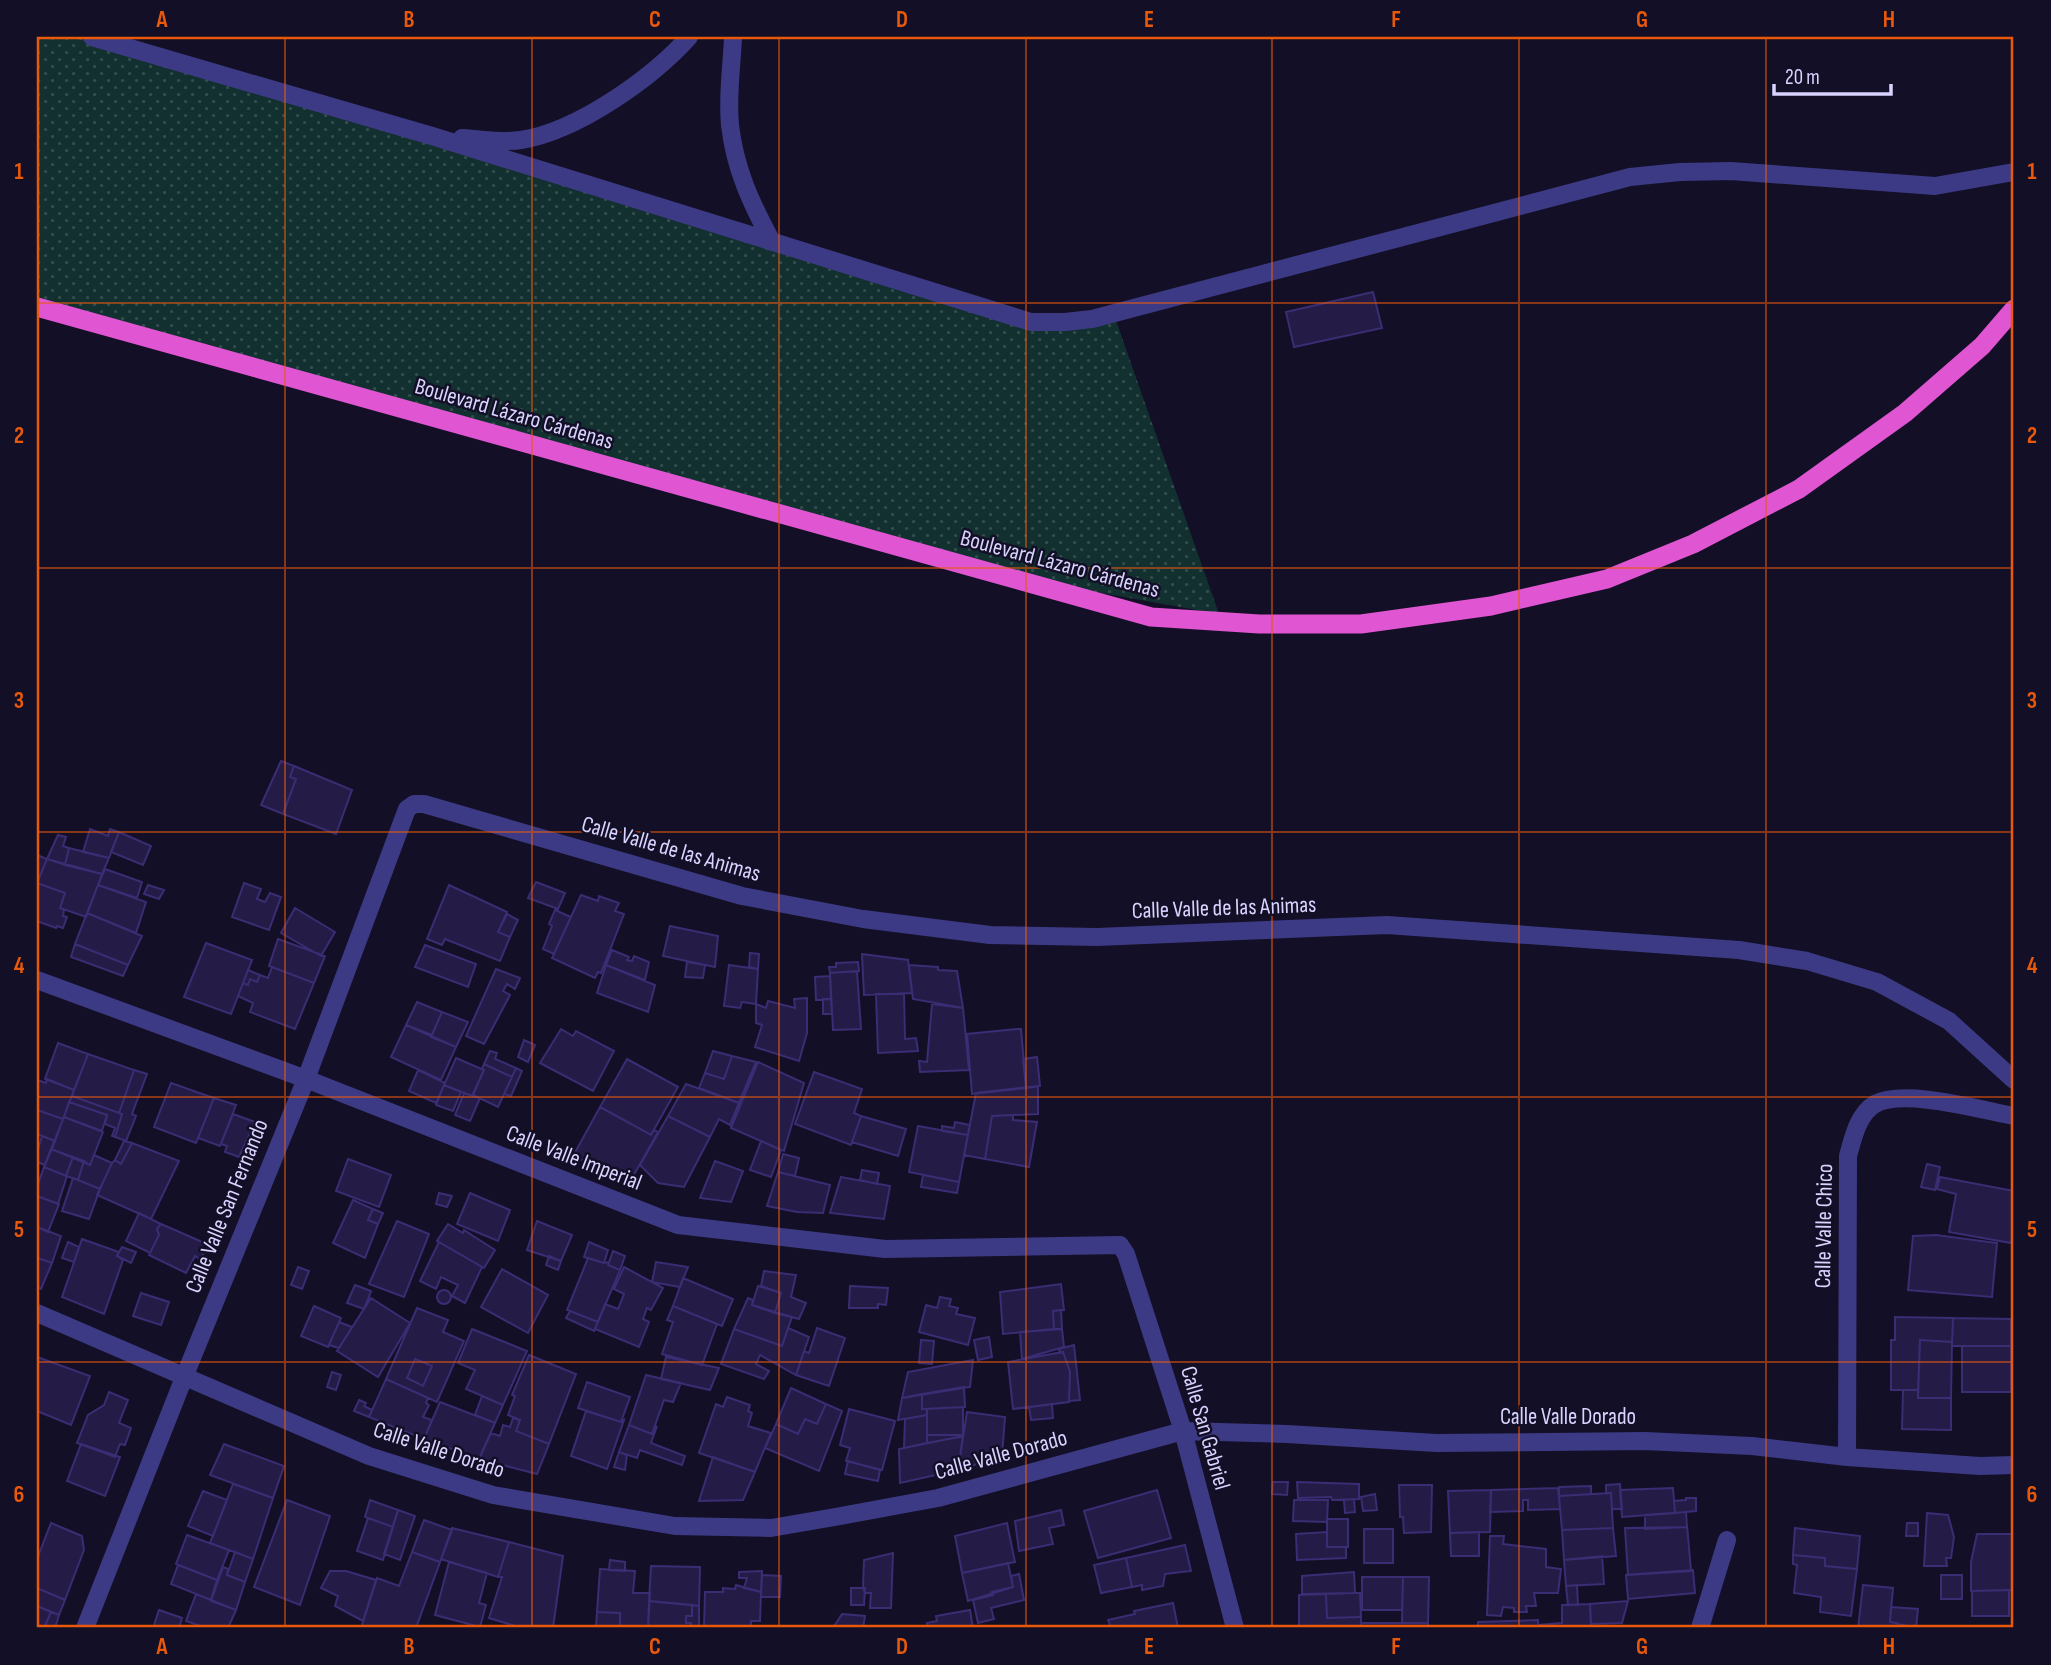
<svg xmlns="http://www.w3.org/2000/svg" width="2051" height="1665" viewBox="0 0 2051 1665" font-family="'Sofia Sans Condensed',sans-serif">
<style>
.grass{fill:url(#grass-dots)}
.building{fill:#241b47;stroke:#3b2d73;stroke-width:2;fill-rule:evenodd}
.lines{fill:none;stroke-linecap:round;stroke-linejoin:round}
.service{stroke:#3d3a85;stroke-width:18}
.minor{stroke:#3d3a85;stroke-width:18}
.trunk{stroke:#e055d1;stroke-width:19}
.grid{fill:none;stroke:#e8590c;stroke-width:2;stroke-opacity:0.55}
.labels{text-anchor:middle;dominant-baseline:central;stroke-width:5;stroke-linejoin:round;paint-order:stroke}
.street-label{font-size:23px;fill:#d9d4ff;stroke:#130f26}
.neatline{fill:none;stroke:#e8590c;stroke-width:2.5}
.grid-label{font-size:23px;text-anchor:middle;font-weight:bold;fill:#e8590c}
</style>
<defs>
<pattern id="grass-dots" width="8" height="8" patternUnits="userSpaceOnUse" patternTransform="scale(1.75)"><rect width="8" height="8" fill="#12302f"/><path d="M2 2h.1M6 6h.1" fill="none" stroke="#344d4e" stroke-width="1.8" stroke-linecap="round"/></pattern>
</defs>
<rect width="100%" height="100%" fill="#130f26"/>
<path class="grass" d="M37,37H96L1048,320L1114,315L1219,614L1057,585L37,304Z"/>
<path class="building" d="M1373,292L1382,328L1294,347L1286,312Z
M281,761L294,766L290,777L296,779L283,814L261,805Z
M294,766L352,790L336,834L283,814L296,779L290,777Z
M90,829L108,836L110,829L119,832L109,858L83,852Z
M119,832L151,846L143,865L111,852Z
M58,835L66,837L63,846L69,848L65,865L47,859Z
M69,848L109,858L102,874L65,865Z
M37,855L47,859L37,883Z
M47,859L102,874L86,917L60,908L65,893L37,883Z
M105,869L142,882L137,898L98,885Z
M536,882L565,893L558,909L528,898Z
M37,883L65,893L60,908L64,910L63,916L67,917L63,928L57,926L56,928L37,921Z
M244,883L261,889L257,899L265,902L270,893L281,897L269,930L232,917Z
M98,885L146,902L136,933L87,913Z
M148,885L164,890L159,899L144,894Z
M449,885L507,912L498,932L510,937L500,961L445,939L442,945L427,939Z
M581,895L598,901L599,896L619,903L615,911L624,914L601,973L598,972L595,978L552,958Z
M295,908L335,932L321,956L281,933Z
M555,910L571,917L554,954L543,949L552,926L549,924Z
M87,913L142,936L128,965L75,944Z
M507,914L518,920L510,937L498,932Z
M670,926L718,936L715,967L663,956Z
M278,939L325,956L314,983L269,966Z
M206,943L252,960L231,1014L184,997Z
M75,944L128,965L123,976L71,957Z
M425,945L476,964L468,987L415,967Z
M612,950L629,957L627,960L632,961L634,956L649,962L645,980L606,965Z
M750,953L759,954L758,969L749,967Z
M862,954L908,960L912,993L864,995Z
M687,962L705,965L703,978L685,977Z
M858,962L859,971L830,973L829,967H836V963Z
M606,965L655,985L648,1012L597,993Z
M729,965L758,969L756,1004L742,1002L740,1008L724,1006Z
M909,965L938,967V970L957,971L963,1008L913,999Z
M272,967L314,983L295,1029L250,1012L253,1003L238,996L243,983L248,985L250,979L257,982L260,975L268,978Z
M496,969L520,978L515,989L507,984L503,991L510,995L484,1044L466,1036Z
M248,970L260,975L257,982L250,979L248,985L243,983Z
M857,971L861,1029L833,1030L830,973Z
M830,976L831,999L816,1000L815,977Z
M876,994H904L905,1039L916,1038L918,1051L878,1053Z
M807,998V1033L799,1061L755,1047L762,1025L756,1023V1004L766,1008L768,1001L795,1008L794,999Z
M823,999H831L832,1014H823Z
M417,1002L442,1012L432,1035L406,1025Z
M932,1004L963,1008L969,1070L920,1072L919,1061L927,1062Z
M442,1012L468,1022L456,1047L431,1037Z
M406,1025L456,1047L441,1080L391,1057Z
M561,1029L573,1036L576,1031L614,1051L593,1091L540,1063Z
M1017,1029H1021L1026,1088L972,1094L967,1034Z
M524,1040L535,1045L528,1062L518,1057Z
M58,1043L88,1054L74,1090L45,1079Z
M490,1051L497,1053L495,1059L516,1068L512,1077L484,1064Z
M713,1051L732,1056L724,1079L705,1073Z
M88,1054L134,1070L119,1113L72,1096Z
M732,1056L756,1062L739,1103L699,1088L705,1073L724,1079Z
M1037,1057L1040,1086L1026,1088L1023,1059Z
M456,1058L484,1070L472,1096L444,1085Z
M627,1059L678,1087L651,1135L600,1107Z
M758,1062L804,1083L784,1151L731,1128Z
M484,1064L512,1077L498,1107L473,1095L484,1070L482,1069Z
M516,1068L522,1071L511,1096L504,1094Z
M134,1070L147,1074L132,1114L136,1116L126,1141L115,1137L122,1114L119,1113Z
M418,1070L445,1083L436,1103L409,1091Z
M814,1072L862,1089L854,1113L861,1116L851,1145L795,1124Z
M47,1079L74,1090L63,1119L37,1110V1080L46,1083Z
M171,1083L214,1098L196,1143L154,1127Z
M686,1084L739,1103L730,1125L719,1119L710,1137L668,1116Z
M444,1085L461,1092L453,1111L436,1105Z
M1038,1086V1114L992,1116L985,1159L964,1155L976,1093Z
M464,1093L480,1098L470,1121L455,1115Z
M72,1096L122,1114L115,1137L112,1136L115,1128L105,1124L107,1115L69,1102Z
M214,1098L236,1105L220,1146L198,1138Z
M69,1102L107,1115L102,1131L64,1117Z
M600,1107L651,1135L654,1130L658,1132L630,1182L573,1156Z
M37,1110L63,1119L55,1141L37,1134Z
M233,1114L255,1122L239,1157L225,1152L227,1146L221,1144Z
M1013,1115V1120L1037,1122L1029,1167L985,1159L992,1116Z
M668,1116L710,1137L684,1187L658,1183L640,1165Z
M861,1116L906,1129L898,1156L852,1142Z
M64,1117L103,1132L90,1165L51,1149Z
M955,1122L970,1125L968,1135L942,1131V1126L954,1128Z
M918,1126L968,1135L959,1182L909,1172Z
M42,1136L55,1141L45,1165L37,1162V1153Z
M124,1141L132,1143L121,1164L115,1160Z
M761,1141L781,1150L771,1177L750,1170Z
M132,1143L179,1161L151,1219L97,1195L112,1163L115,1160L121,1164Z
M51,1149L73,1157L66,1176L44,1167Z
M783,1154L799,1158L795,1176L778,1172Z
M94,1155L112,1163L100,1189L78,1180L84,1161L90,1165Z
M73,1157L84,1161L78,1180L66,1176Z
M348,1159L391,1175L379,1207L336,1191Z
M715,1161L743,1171L731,1202L700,1198Z
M1927,1164L1940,1167L1935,1190L1921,1187Z
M44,1167L67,1176L58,1204L37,1196V1187Z
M862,1170L879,1173L877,1184L860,1180Z
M778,1172L830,1185L823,1213L797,1212L767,1206Z
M923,1175L959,1182L957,1193L921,1187Z
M841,1177L890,1186L884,1219L830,1213Z
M1940,1177L2014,1191V1225L2011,1243L1949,1232L1956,1194L1937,1189Z
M73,1178L100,1189L89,1219L62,1211Z
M439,1193L452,1196L447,1207L436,1204Z
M470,1193L510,1210L498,1241L457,1224Z
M37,1196L59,1204L48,1232L37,1227Z
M353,1200L373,1209L368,1220L378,1224L365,1258L333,1243Z
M373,1209L383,1213L378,1224L368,1220Z
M139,1213L161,1224L157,1229L159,1235L150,1253L126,1241Z
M397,1221L429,1234L404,1297L369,1284Z
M537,1221L572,1235L561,1261L527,1250Z
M161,1224L207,1244L201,1260L195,1256L186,1273L149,1255L159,1235L157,1229Z
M448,1224L463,1233L464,1230L495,1250L484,1268L437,1241Z
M37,1227L61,1236L52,1263L38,1258L37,1261Z
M1936,1235L1997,1243L1992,1297L1908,1290L1913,1236Z
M82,1239L119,1252L117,1256L123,1260L104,1314L62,1297Z
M68,1242L79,1247L74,1262L62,1258Z
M439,1242L482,1267L465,1303L452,1296L458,1285L441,1277L436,1289L420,1281Z
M589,1242L608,1250L604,1263L584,1257Z
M122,1247L136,1252L131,1263L117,1256Z
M613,1251L625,1256L620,1270L608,1265Z
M549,1256L561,1261L558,1270L546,1265Z
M38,1258L52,1263L41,1289L37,1287Z
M588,1258L604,1263L609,1262L608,1265L620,1270L598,1322L567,1310Z
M656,1262L688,1267L680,1287L652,1282Z
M298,1267L309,1271L302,1289L291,1285Z
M624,1267L663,1288L651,1310L647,1308L643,1319L649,1322L639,1347L595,1329L605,1304L618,1309L624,1294L614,1289Z
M502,1269L548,1295L528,1333L481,1307Z
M764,1271L796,1275L791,1297L806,1303L799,1319L775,1313L781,1293L761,1286Z
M683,1278L733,1299L722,1326L673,1306Z
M1061,1284L1064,1310L1053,1311L1054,1329L1003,1334L1000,1292Z
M355,1285L371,1291L364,1309L347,1303Z
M758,1286L781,1293L775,1313L752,1305Z
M850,1286L888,1288L886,1305L878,1304V1308H849Z
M437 1297a7 7 0 1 1 14 0a7 7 0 1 1-14 0Z
M141,1293L169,1302L161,1325L133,1316Z
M940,1297L951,1299L949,1306L958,1308L956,1314L975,1318L968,1345L919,1332L926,1305L937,1308Z
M371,1298L410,1323L378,1377L337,1351Z
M748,1298L753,1300L752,1305L792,1317L782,1346L734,1329Z
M314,1306L341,1318L328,1347L301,1336Z
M673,1306L717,1324L702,1365L662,1354L673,1322L667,1320Z
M417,1308L448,1320L443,1332L464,1341L437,1402L386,1379ZM415,1359L432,1366L423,1386L407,1378Z
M1061,1310L1062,1329H1054L1053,1311Z
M570,1311L598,1322L594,1331L566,1318Z
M1895,1317L1953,1318L1952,1342L1920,1340L1918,1390H1891V1340H1895Z
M1953,1318L2011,1319V1346H1952Z
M339,1322L352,1327L339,1348L329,1345Z
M788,1328L809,1337L796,1375L760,1355L756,1364L769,1371L764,1379L721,1364L734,1329L782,1346Z
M817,1328L845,1338L829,1386L796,1375L804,1351L809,1353Z
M472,1329L527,1351L503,1405L466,1389L475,1370L458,1363Z
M1062,1329L1064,1347L1022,1359L1020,1332Z
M989,1337L992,1357L978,1360L974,1340Z
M921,1340L934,1341L932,1364L919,1363Z
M1920,1340L1952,1342L1951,1398H1918Z
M1074,1345L1080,1400L1069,1401L1070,1372L1063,1352L1060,1353L1059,1349Z
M1962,1346H2011V1392H1962Z
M1063,1352L1070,1372L1069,1402L1013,1409L1008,1362Z
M529,1355L576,1374L549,1444L516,1431L520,1420L508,1415L515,1396L512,1395Z
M37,1357L90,1376L71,1425L37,1411Z
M666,1357L719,1368L710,1390L661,1379Z
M415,1359L432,1366L423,1386L407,1378Z
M973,1360L970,1387L902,1398L908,1372Z
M332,1372L341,1375L336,1390L327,1387Z
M646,1375L681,1383L673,1402L664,1400L652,1434L629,1425Z
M386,1379L428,1398L426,1403L429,1405L423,1417L432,1420L424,1439L369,1417Z
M587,1382L630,1397L621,1422L578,1408Z
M964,1387L965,1407L922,1409V1394Z
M791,1388L826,1404L817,1424L805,1419L798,1434L776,1424Z
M1903,1390H1918V1398H1951V1430L1902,1429Z
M109,1392L128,1400L119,1423L131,1428L125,1445L120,1444L115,1457L77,1443L88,1415L104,1405Z
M922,1394V1409H927V1415L898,1420L902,1398Z
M482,1396L503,1405L495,1423L475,1415Z
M727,1397L750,1405L748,1411L752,1413L748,1426L771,1433L755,1472L699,1453L716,1404L723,1407Z
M359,1400L366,1403L364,1406L372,1410L369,1417L354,1411Z
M440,1402L495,1423L479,1459L424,1439Z
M826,1404L842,1411L819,1471L765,1448L776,1424L798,1434L805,1419L817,1424Z
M1052,1404L1053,1418L1031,1420L1029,1407Z
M963,1407V1435H927V1409Z
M849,1409L895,1421L882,1470L846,1461L850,1448L840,1445Z
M586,1411L621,1422L624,1420L607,1469L571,1456Z
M967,1412L1005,1417L1002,1456L958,1470Z
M927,1415V1443L904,1448L905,1419Z
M513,1418L520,1420L516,1431L549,1444L537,1474L479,1459L491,1433L500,1436L503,1425L510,1427Z
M629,1425L652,1434L657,1426L651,1443L685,1456L682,1465L640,1450L637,1458L619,1452Z
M927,1435H960V1437L927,1443Z
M963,1436L958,1470L900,1483L899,1449Z
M81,1444L120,1457L105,1496L67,1481Z
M224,1444L284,1466L273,1498L210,1475Z
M619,1452L627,1455L625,1470L614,1467Z
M713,1457L755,1472L743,1500L699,1501Z
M848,1461L880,1470L878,1481L845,1474Z
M1273,1482H1288L1287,1495L1272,1494Z
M1297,1482L1359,1484V1499L1332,1500L1331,1497L1298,1498Z
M233,1484L273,1498L253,1559L210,1543Z
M1620,1484L1622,1509H1612L1611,1493H1606V1485Z
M1399,1485H1432L1431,1532L1404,1533L1403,1517H1400Z
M1591,1486V1494L1559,1496V1487Z
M1558,1488L1560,1509L1528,1510V1500H1523V1511L1490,1512L1491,1490Z
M1673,1488L1675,1513L1622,1517L1620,1490Z
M1157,1490L1171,1538L1098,1558L1084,1511Z
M1491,1490L1490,1532L1450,1533L1448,1491Z
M203,1491L227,1500L213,1536L188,1526Z
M1611,1493L1613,1528L1562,1530L1559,1496Z
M1375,1494L1377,1510L1363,1511L1361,1497Z
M1686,1498H1696V1511L1675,1513L1674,1501L1686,1500Z
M1354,1499L1355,1512L1345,1513L1344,1500Z
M287,1500L330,1516L300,1605L254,1587Z
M370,1500L398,1510L393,1527L365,1517Z
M1294,1500H1328L1327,1522L1293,1521Z
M398,1510L415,1516L400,1560L384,1554Z
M1061,1510L1064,1525L1049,1528L1053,1544L1019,1551L1015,1521Z
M1686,1512L1687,1527L1645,1529V1515Z
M1927,1513L1948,1515L1954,1537L1951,1558H1946L1947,1566H1924Z
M368,1518L393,1527L383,1560L357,1551Z
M1327,1519H1348V1547H1327Z
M424,1520L452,1530L440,1562L412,1552Z
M51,1523L82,1536L84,1550L65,1600L37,1588V1559Z
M1007,1523L1015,1562L962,1573L955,1536Z
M1907,1523H1918V1536H1906Z
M1687,1525L1691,1571L1628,1575L1625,1528L1687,1527Z
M452,1528L509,1542L498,1577L441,1559Z
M1613,1528L1616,1556L1564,1560L1562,1530Z
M1795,1528L1860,1536L1857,1569L1825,1566V1558L1793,1555Z
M1364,1529H1393V1563H1364Z
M1327,1532V1547H1346V1558L1297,1560L1296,1534Z
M1479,1532V1556H1451L1450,1533Z
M1977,1534H2014L2013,1590L1971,1591V1562Z
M187,1535L229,1550L217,1580L176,1564Z
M1490,1536H1504L1503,1544L1546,1549V1567L1561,1569L1558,1593H1534L1536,1606H1526L1527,1612H1514V1608L1503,1607L1501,1616L1487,1615Z
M509,1542L563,1556L553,1628H522L489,1618L502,1577H498Z
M1185,1545L1191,1571L1165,1574L1163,1586L1142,1590V1585L1132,1587L1126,1558Z
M235,1552L253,1559L245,1582L227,1575Z
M412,1552L440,1562L416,1628H361L377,1578L399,1586Z
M893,1553L891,1608H870L871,1593H865L863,1588L864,1560Z
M1793,1555L1825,1558V1566L1857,1569L1851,1616L1820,1612L1821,1597L1794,1593L1797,1565L1793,1564Z
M1602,1556L1604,1584L1566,1586L1564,1560Z
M1126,1558L1132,1587L1101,1593L1094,1565Z
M610,1560L625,1562V1571L609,1570Z
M449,1562L487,1573L479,1603L486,1605L480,1627L435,1615Z
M1008,1563L1013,1587L968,1601L962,1573Z
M178,1565L217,1580L211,1600L171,1584Z
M651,1566L700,1567L699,1606L649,1601Z
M223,1567L228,1569L227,1575L245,1582L236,1610L211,1601Z
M600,1569L635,1571L633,1593H650L648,1628H620V1613L597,1612Z
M1693,1570L1695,1593L1628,1599L1626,1575Z
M330,1571H346L376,1580L363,1621L335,1606L338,1596L321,1588Z
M762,1571L761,1592L744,1588L747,1578H739V1572Z
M1354,1572L1355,1593L1302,1594V1576Z
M1019,1574L1024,1600L991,1608L994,1619L978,1623L973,1600L993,1595L992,1592L1013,1587L1011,1576Z
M762,1575L781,1576L780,1597H761Z
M1941,1575H1962V1599H1941Z
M1362,1577H1403L1402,1610H1362Z
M1403,1577H1429L1428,1623H1402Z
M736,1585L761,1592L760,1621H751V1628H704L705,1592H723V1588L735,1589Z
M1577,1585L1578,1605H1568L1566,1586Z
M1863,1585L1893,1588L1890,1622L1897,1623V1628H1858Z
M37,1588L65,1600L59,1615L37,1606Z
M851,1588H865L864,1605H851Z
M2009,1590V1616H1972V1591Z
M1355,1593H1360L1361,1617L1327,1618L1326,1594Z
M196,1594L236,1610L228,1628H206L186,1621Z
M1326,1594L1327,1618L1361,1617V1628H1299V1595Z
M649,1601L692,1605V1616H686V1623H691V1628H648Z
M1628,1601L1622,1623L1591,1624L1590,1604Z
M1173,1603L1178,1628H1111L1108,1620L1135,1614L1134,1611Z
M1590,1604L1591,1628H1538V1625L1562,1623V1605Z
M692,1605L699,1606V1628H691V1623H686V1616H692Z
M37,1606L51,1612L44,1628H37Z
M1891,1607L1918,1609L1916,1628L1890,1622Z
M159,1610L182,1618L179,1628H153Z
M970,1610L973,1628H928L927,1623L937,1621L936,1616Z
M51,1612L59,1615L55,1628H44Z
M597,1612L620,1613V1628H596Z
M842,1614L865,1616L863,1628H833Z
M1538,1620V1628H1478V1622Z
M1361,1623H1428V1628H1361Z"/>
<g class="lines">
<path class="service" d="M92,37L432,136L1031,322H1065L1092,319L1630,177L1680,172L1731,171L1935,186L2014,172
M733,37C732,65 727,96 730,125C735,169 751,203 772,242
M462,138C481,139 503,143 521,140C578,131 652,78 689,37"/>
<path class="minor" d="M37,980L306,1079L678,1225L885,1249L1120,1245L1126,1254L1183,1431L1235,1628
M37,1313L369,1456L493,1495L675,1526L771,1528L835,1517L938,1498L1183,1431L1287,1434L1436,1443L1645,1441L1752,1446L1847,1457L1980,1466L2014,1465
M1847,1457L1848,1156C1853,1138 1858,1114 1875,1104C1904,1088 1981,1110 2014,1116
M85,1628L185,1375L306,1079L407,809L414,804H424L742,896L863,919L990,935L1097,937L1387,925L1739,950L1807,961L1877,982L1949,1021L2014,1080
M1700,1628L1727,1540"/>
<path class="trunk" d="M37,307L1151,617L1259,624H1361L1491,606L1607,579L1693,544L1799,489L1905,413L1982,346L2014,309"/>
</g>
<path class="grid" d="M285,37V1628M532,37V1628M779,37V1628M1026,37V1628M1272,37V1628M1519,37V1628M1766,37V1628M37,303H2014M37,568H2014M37,832H2014M37,1097H2014M37,1362H2014"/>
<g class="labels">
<g class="street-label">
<text transform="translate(514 414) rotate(16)">Boulevard Lázaro Cárdenas</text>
<text transform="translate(1060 564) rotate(15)">Boulevard Lázaro Cárdenas</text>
<text transform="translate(671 849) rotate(16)">Calle Valle de las Animas</text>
<text transform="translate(1224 908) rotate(-2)">Calle Valle de las Animas</text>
<text transform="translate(574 1158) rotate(21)">Calle Valle Imperial</text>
<text transform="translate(227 1206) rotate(-68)">Calle Valle San Fernando</text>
<text transform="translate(1824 1226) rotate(-89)">Calle Valle Chico</text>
<text x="1568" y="1417">Calle Valle Dorado</text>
<text transform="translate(1205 1428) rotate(74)">Calle San Gabriel</text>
<text transform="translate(439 1450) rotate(18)">Calle Valle Dorado</text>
<text transform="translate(1001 1455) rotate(-15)">Calle Valle Dorado</text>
</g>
</g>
<rect width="2051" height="1665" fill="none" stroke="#130f26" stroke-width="77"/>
<path d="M1774 84v10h117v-10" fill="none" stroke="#d9d4ff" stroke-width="3.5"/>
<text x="1785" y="84" font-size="21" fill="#d9d4ff" stroke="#130f26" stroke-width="5" paint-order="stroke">20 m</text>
<rect x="38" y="38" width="1974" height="1588" class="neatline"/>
<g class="grid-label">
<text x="162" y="27">A</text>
<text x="409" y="27">B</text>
<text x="655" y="27">C</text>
<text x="902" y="27">D</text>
<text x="1149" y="27">E</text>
<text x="1396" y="27">F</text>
<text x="1642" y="27">G</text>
<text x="1889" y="27">H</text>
<text x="19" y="179">1</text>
<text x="2032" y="179">1</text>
<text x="19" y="443">2</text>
<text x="2032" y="443">2</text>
<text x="19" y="708">3</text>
<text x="2032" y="708">3</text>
<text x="19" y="973">4</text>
<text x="2032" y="973">4</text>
<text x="19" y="1237">5</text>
<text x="2032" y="1237">5</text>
<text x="19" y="1502">6</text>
<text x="2032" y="1502">6</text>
<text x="162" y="1654">A</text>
<text x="409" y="1654">B</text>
<text x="655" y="1654">C</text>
<text x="902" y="1654">D</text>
<text x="1149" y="1654">E</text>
<text x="1396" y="1654">F</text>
<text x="1642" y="1654">G</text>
<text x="1889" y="1654">H</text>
</g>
</svg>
